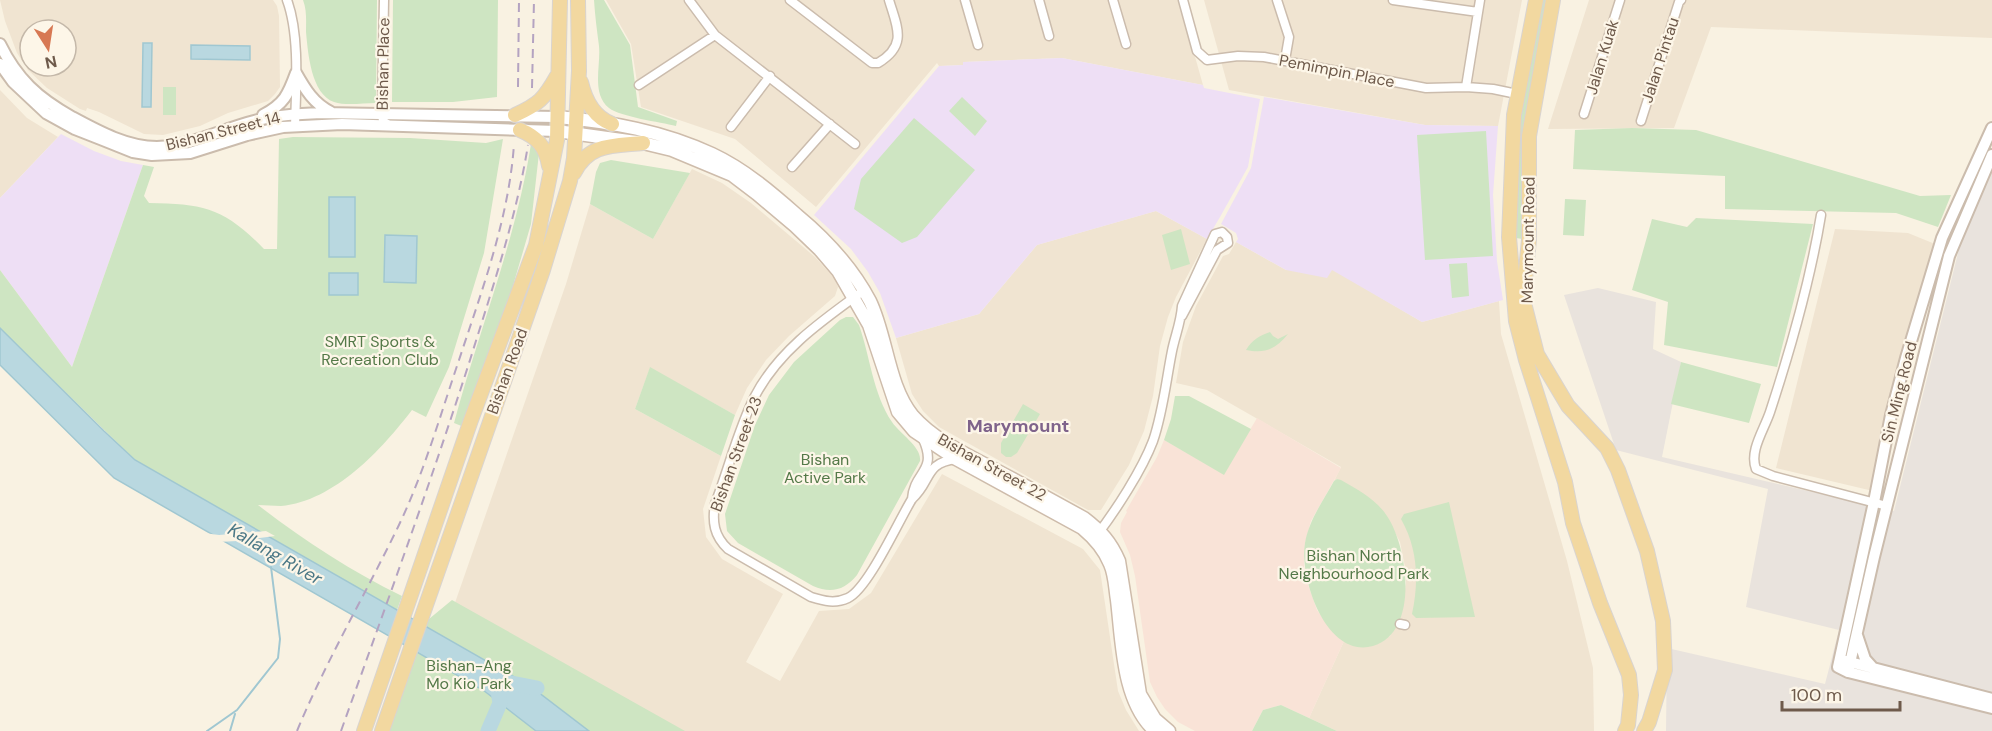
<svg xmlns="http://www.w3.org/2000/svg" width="1992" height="731" viewBox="0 0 1992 731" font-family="'DM Sans',sans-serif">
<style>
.residential{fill:#f0e4d1;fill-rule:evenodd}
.commercial{fill:#f9e3d7}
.industrial{fill:#e9e3dd}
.education{fill:#eedff5}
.green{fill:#cee5c2}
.water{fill:#b9d8e0;stroke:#a0c7d1;stroke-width:1.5}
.pier{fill:#f9f2e2}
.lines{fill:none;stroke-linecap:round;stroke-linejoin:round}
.stream{stroke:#a0c7d1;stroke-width:2}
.river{stroke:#b9d8e0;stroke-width:15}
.minor-casing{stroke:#cbbcad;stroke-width:11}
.tertiary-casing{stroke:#cbbcad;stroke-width:14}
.secondary-casing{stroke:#cebcab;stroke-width:15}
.primary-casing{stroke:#d9d4d0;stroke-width:16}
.minor{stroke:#fff;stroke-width:8}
.tertiary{stroke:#fff;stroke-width:10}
.secondary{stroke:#fff;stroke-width:12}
.primary{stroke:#f2d8a0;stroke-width:14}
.rail{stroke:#b4a3c1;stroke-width:2;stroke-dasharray:9 6;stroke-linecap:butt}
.labels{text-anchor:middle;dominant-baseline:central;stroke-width:4.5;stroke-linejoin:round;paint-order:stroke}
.street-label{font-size:16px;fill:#6e5a4b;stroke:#fdf6e8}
.park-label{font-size:16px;fill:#547948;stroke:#fdf6e8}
.neighbourhood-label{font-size:18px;font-weight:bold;fill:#7f638b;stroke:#fdf6e8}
.water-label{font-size:18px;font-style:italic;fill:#4b7886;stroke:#fdf6e8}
</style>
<rect width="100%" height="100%" fill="#f9f2e2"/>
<path class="residential" d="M0,0H273L277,6L279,16L280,87L275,94L268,101L228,113L200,126L163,135L144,134L99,112L87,108L86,111L80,109L47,88L28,70L17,53L5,21ZM30,30H66V66H30Z
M606,0H1179L1203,85L1062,58L963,62V65L939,66L937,63L816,207L735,139L641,107L631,44Z
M1204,0H1522L1498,126L1425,125L1229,90Z
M1589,0H1992V38L1711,27L1674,128L1548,129Z
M0,90L27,118L58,137L0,198Z
M692,169L722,183L751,203L815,257L835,279L838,287L835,296L789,336L766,360L747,388L735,415L650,368L635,409L721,456L703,509L706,537L722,559L783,594L746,662L780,681L819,611L849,609L871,593L942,474L1083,549L1100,570L1118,691L1126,710L1139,731H642L449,620L566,284L590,204L653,239Z
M1156,211L1207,239L1176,297L1168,317L1160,346L1153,396L1144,431L1129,465L1101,510H1088L939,427L923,411L912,394L896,338L979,314L1037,245Z
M1835,229L1908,233L1935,244L1873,491L1776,468Z
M1236,242L1286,270L1332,269L1422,322L1499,301L1501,334L1567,561L1593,668L1594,731H1337L1309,718L1344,641L1360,647L1390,636L1402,608L1406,583L1405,567L1400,542L1385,514L1337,479L1334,481L1341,467L1207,390L1176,383L1183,342L1196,306L1223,256L1229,254Z"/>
<path class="commercial" d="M1257,418L1341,468L1311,521L1305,543L1304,566L1305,576L1317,610L1330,628L1344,641L1309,718L1281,705L1263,710L1252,731H1195L1178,722L1165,709L1157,697L1150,682L1135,576L1130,555L1120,532L1121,523L1127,512L1126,511L1157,457L1164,440L1224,474Z"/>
<path class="industrial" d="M1992,170V731H1666L1667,648L1825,684L1839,630L1746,607L1768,489L1616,450L1564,295L1598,288L1656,302L1653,349L1681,362L1662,457L1894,511L1959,249Z"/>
<path class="education" d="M1062,58L1203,85L1204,88L1260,99L1248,167L1220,217L1207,239L1156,211L1037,245L979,314L896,338L880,293L868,272L851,249L814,215L939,66L963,65V62Z
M1264,97L1425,125L1498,126L1493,195L1497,261L1503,300L1422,322L1332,270L1327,278L1286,270L1236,242L1238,239L1236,233L1221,224L1251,168Z
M61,134L94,151L121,161L143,165L72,367L0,270V198Z"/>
<path class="green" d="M303,0H377L376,103C363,103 346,106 334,102C311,94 308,53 306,32C306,22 307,10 303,0Z
M393,0H498L497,97L453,102H392Z
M594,0H604L630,45L638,107L677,121L676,126C660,122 621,117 609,108C591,93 601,66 599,46C597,31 595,16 594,0Z
M1536,0H1553L1531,117L1529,240L1509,237L1510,178Z
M163,87H176V115H163Z
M962,97L987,121L975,136L949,111Z
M914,118L975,170L917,237L902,243L854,209L861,179Z
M1632,128L1696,130L1920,196L1951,195L1938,227L1896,213L1725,209V176L1573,169L1575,130Z
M1486,131L1493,256L1425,260L1417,135Z
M293,137L410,138L486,143L503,139L484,253L449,367L426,417L412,410C382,449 335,501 281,506C273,506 265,505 258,505C303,540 351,571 402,596L397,610L135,460L0,328V270L72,367L143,165L154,167L144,196L149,203C205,204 224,208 264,249H277L279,139Z
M531,144L539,153L531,224L512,289L464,427L454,423C479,330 516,240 531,144Z
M611,160L690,173L653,239L590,204L596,172L600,163Z
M1565,199L1586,200L1584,236L1563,235Z
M1696,218L1813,224L1777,367L1664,345L1668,302L1632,290L1652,219L1687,227Z
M1181,229L1190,264L1171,270L1162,235Z
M1467,263L1469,296L1452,298L1449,264Z
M846,317H853L859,325C870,356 873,394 892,422C900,434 922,447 920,461L857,575C845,590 831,594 813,586L738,543L727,531L725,514L755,425L769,395L794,362L840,320Z
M1270,332L1273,336L1278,339L1288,334C1276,349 1265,354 1246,350C1252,340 1259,336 1270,332Z
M1681,362L1761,384L1749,423L1671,404Z
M650,367L735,415L721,456L635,409Z
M1175,396H1189L1251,429L1224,475L1164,440L1171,419Z
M1023,404L1040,414L1017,453L1011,457H1006L1001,453V443Z
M1337,479L1341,480C1358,490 1376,499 1387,516C1408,547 1420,632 1373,646C1326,659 1299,578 1305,543C1309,520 1323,501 1334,481Z
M1449,502L1475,617L1416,618L1412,614C1419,581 1418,549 1401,519L1404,514Z
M452,600L685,731H388L429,619Z
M1281,705L1337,731H1252L1263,710Z"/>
<path class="water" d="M143,43H152L151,107H142Z
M191,45L250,46V60L191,59Z
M329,197H355V257H329Z
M385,235L417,236L416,283L384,282Z
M329,273H358V295H329Z
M0,328L104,431L135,460L530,686L589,731H536L483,690L114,478L0,365Z"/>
<path class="pier" d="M266,531L275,536L237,541L218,542L204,533L219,535Z"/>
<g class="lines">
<path class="stream" d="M207,731L237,710L278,658L280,639L271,567
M230,731L235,714"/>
<path class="river" d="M488,731L500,703L496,680L537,688"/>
<defs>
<path id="minor" d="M287,0C300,35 296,89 295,127
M384,0L382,114L383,121L389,125
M689,0L715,35L855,144
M790,0L872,63H878C908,45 897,27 889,0
M965,0L978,45
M1039,0L1049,36
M1113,0L1126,44
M1183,0L1197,51L1207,60L1238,56L1264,57L1426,88L1466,87L1493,89L1517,94
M1277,0L1289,37L1285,60
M1393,0L1478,12
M639,85L715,35
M1466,87L1480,0
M1584,114L1620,0
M1641,121L1679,2L1681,0
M731,127L770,76
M792,167L830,124
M1821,215C1810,282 1791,348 1770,412C1764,430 1749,451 1756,469L1773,476L1887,506
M863,291C823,320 779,350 755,396C738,429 729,468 715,504C712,522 714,536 728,549L811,597C824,601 835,604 848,598C868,589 899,520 912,499C932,481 924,463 956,459
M912,499C914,471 938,472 923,439
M1097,535C1116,510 1142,470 1153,441C1163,412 1166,381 1172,351C1175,336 1181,322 1182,306L1215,234L1222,232L1227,237L1228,243L1217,250L1182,316
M1400,624L1405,625"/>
<path id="tertiary" d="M0,44C17,79 38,98 72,117C98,131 127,147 157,147C191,146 222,129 254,121C276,115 299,114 322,113L558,117
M0,64L13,82L46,113L75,129L103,140L133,152L152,155L190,153L247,135L283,127L342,124L557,131
M296,73C305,89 314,104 331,112
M263,115C284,104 288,95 296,73
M1992,128L1942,238L1906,358L1891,415L1874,502L1838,667L1848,672L1992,708
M1857,635L1865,659L1874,669
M1846,661L1992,699
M1848,672L1874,557L1949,256L1992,155"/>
<path id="secondary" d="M558,117C611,122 663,131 712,154C744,169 771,192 797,215C826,239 852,267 870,301C887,336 888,386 913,416C935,441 968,455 996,470C1026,486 1055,502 1084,518C1101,531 1111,542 1119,561L1140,694L1155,719L1169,731
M557,131L643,143L672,150L732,175L757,194L795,226L820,250L838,271L869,325L898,412L914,431L956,459L1082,528C1094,538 1104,549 1110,564C1115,575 1115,588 1117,600C1122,641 1122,702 1155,731"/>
<path id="primary" d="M1536,0L1514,115L1509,237L1516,321L1526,360L1565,482L1573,523L1600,603L1629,675L1631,695L1628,725L1625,731
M1553,0L1529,136V240L1523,299L1537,354L1568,406L1607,448L1618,470L1647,551L1663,621L1665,670L1649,722L1644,731
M581,82C585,100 594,117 612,124
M515,115C539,104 544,99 557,76
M520,130C537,137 546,147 549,166
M574,173C589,143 613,146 643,143
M364,731L471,420L536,245L557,140L560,0
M382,731L543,270L570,181L574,158L579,71L578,0"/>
</defs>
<use href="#minor" class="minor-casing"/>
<use href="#tertiary" class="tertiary-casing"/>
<use href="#secondary" class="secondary-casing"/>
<use href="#primary" class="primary-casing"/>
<use href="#minor" class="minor"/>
<use href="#tertiary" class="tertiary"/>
<use href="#secondary" class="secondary"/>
<use href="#primary" class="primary"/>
<path class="rail" d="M518,87L519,0
M532,88L534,0
M297,731C326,661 365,595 398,527C424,473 440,416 459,360C482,290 509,218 514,144
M341,731C385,608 430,485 470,360C492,289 516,219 528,145"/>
</g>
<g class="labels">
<g class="street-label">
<text transform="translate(1602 57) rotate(-73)">Jalan Kuak</text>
<text transform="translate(1660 60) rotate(-72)">Jalan Pintau</text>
<text transform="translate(383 64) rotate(-89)">Bishan Place</text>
<text transform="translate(1337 71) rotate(11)">Pemimpin Place</text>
<text transform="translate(223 131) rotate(-14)">Bishan Street 14</text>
<text transform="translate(1528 240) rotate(-89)">Marymount Road</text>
<text transform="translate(507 371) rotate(-70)">Bishan Road</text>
<text transform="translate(1899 392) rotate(-76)">Sin Ming Road</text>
<text transform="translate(736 454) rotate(-70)">Bishan Street 23</text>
<text transform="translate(992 467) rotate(29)">Bishan Street 22</text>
</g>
<g class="park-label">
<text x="380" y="341">SMRT Sports &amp;<tspan x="380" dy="18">Recreation Club</tspan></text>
<text x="825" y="459">Bishan<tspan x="825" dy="18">Active Park</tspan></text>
<text x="1354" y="555">Bishan North<tspan x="1354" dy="18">Neighbourhood Park</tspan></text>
<text x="469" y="665">Bishan-Ang<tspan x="469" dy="18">Mo Kio Park</tspan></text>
</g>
<g class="neighbourhood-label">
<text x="1018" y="426">Marymount</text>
</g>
<g class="water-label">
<text transform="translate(275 554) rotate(30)">Kallang River</text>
</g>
</g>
<g transform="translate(48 48) rotate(168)"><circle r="28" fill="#fdf6e8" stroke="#c4b8a9" stroke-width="1.5"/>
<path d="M0-4.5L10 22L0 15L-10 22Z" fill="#d77853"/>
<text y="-9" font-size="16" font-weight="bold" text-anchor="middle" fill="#6e5a4b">N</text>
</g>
<path d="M1782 701v9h118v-9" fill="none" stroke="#6e5a4b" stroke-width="3"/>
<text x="1791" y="701" font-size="18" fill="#6e5a4b" stroke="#fdf6e8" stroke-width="4.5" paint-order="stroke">100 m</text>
</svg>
